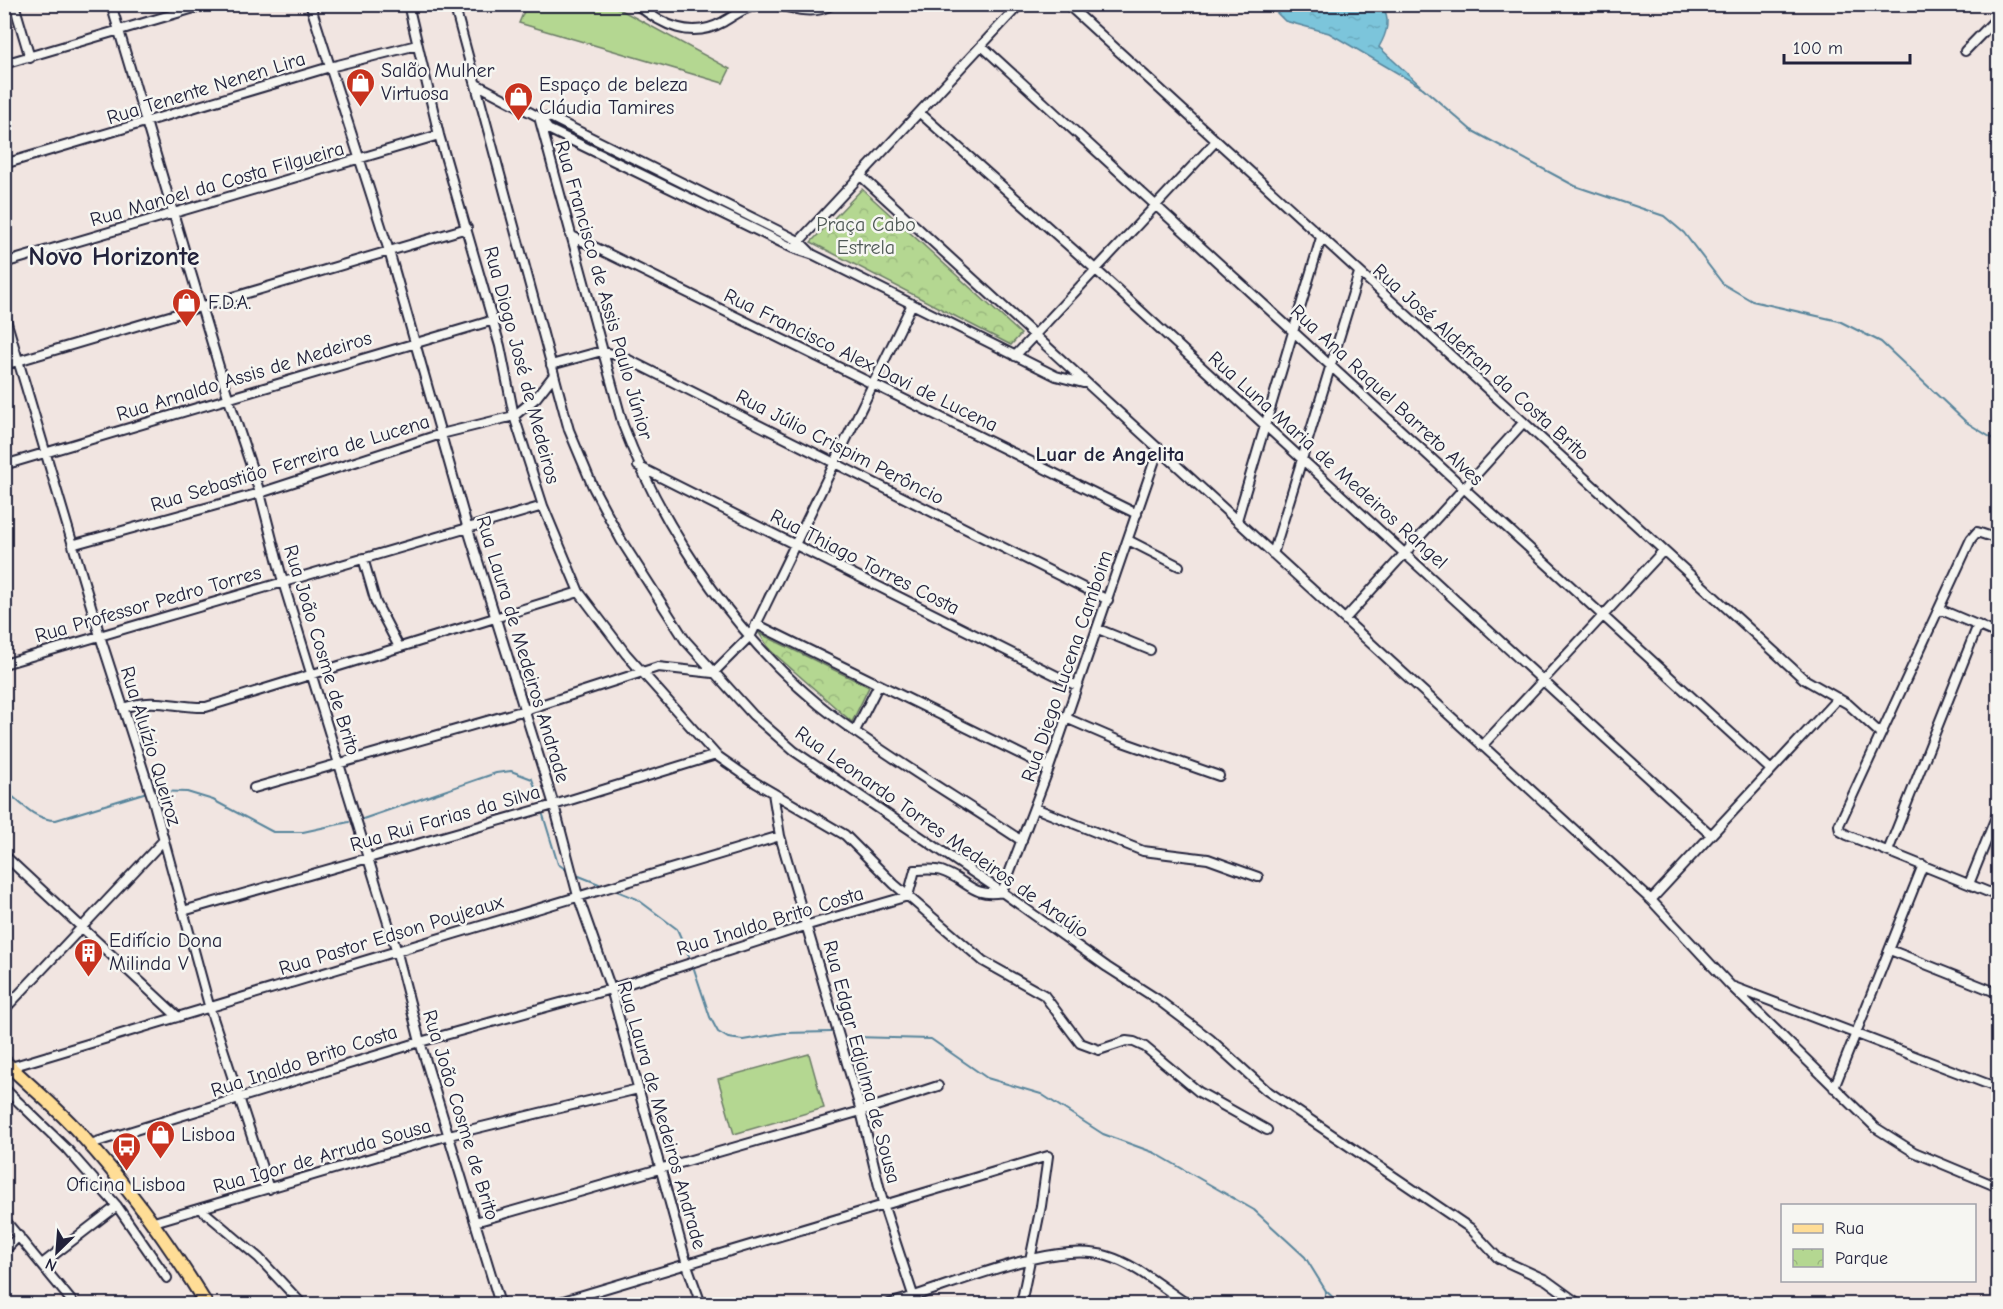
<svg xmlns="http://www.w3.org/2000/svg" width="2003" height="1309" viewBox="0 0 2003 1309" font-family="'Comic Neue',sans-serif">
<style>
.grass{fill:#b4d791;stroke:#6b7c66;stroke-width:1.5}
.park{fill:url(#park-crowns);stroke:#6b7c66;stroke-width:1.5}
.water{fill:url(#water-ripples);stroke:#57849b;stroke-width:1.5}
.lines{fill:none;stroke-linecap:round;stroke-linejoin:round}
.stream{stroke:#57849b;stroke-width:2}
.minor-casing{stroke:#22223b;stroke-width:12}
.primary-casing{stroke:#22223b;stroke-width:16}
.minor{stroke:#f6f6f2;stroke-width:8}
.primary{stroke:#ffdd96;stroke-width:12}
.labels{text-anchor:middle;dominant-baseline:central;stroke-width:5;stroke-linejoin:round;paint-order:stroke}
.poi-label{font-size:20px;fill:#22223b;stroke:#f6f6f2;text-anchor:start}
.street-label{font-size:20px;fill:#22223b;stroke:#f6f6f2}
.park-label{font-size:20px;fill:#4e5855;stroke:#f6f6f2}
.neighbourhood-label{font-size:21px;font-weight:bold;fill:#22223b;stroke:#f6f6f2}
.district-label{font-size:26px;font-weight:bold;fill:#22223b;stroke:#f6f6f2}
</style>
<defs>
<pattern id="park-crowns" width="20" height="18" patternUnits="userSpaceOnUse" patternTransform="scale(1.5)"><rect width="20" height="18" fill="#b4d791"/><path d="M2 6a3 3 0 1 1 6 0M12 15a3 3 0 1 1 6 0" fill="none" stroke="#9ab87e"/></pattern>
<pattern id="water-ripples" width="26" height="14" patternUnits="userSpaceOnUse" patternTransform="scale(1.5)"><rect width="26" height="14" fill="#7bc5db"/><path d="M2 4q2-2 4 0t4 0M15 11q2-2 4 0t4 0" fill="none" stroke="#6aa9bd"/></pattern>
</defs>
<rect width="100%" height="100%" fill="#f1e5e1"/>
<filter id="ink" filterUnits="userSpaceOnUse"><feTurbulence type="fractalNoise" baseFrequency=".0167" numOctaves="2"/><feDisplacementMap in="SourceGraphic" scale="12" xChannelSelector="R" yChannelSelector="G"/><feConvolveMatrix kernelMatrix="1 2 1 2 8 2 1 2 1" color-interpolation-filters="sRGB"/></filter>
<g filter="url(#ink)">
<path class="grass" d="M527,4L612,5L730,69L723,83L519,23Z
M809,1054L824,1108L734,1134L718,1079Z"/>
<path class="park" d="M862,189L1021,334L1011,345L811,242Z
M759,633L869,687L852,722L770,650Z"/>
<path class="water" d="M1269,5H1382C1391,19 1387,33 1379,47L1423,88L1329,33L1285,21Z"/>
<g class="lines">
<path class="stream" d="M1423,88L1471,130L1575,186L1664,216L1684,233L1723,284L1752,301L1839,321L1881,342L1966,422L1998,442
M4,789C20,802 34,820 56,820L147,792
M153,791L187,792L213,800L273,832H303L349,822
M543,815L558,864L568,871
M360,820L496,773L511,771L532,779L540,801
M579,876L599,884
M617,891L637,899L677,929L689,956
M694,969L710,1017L718,1032L728,1038L743,1040L784,1033L831,1032
M854,1037L931,1039L987,1078L1041,1094L1103,1134L1155,1153L1254,1210L1305,1257L1326,1291L1340,1304
M1323,1304L1326,1291"/>
<defs>
<path id="minor" d="M14,4L30,58
M111,4L228,397L260,493L283,582L396,949L420,1042L500,1304
M310,4L389,251L467,526L554,805L578,896L611,989L687,1265L701,1304
M408,4L439,135L500,346L514,416L543,506L579,592L626,654L716,755L756,783L845,835L894,884L983,961L1044,995L1080,1043L1099,1050L1126,1041L1134,1042L1145,1047L1199,1092L1267,1130
M454,4L569,430L593,487L621,540L685,640L753,715L794,751L1002,892L1107,967L1157,999L1210,1039L1266,1090L1470,1228L1498,1258L1546,1280L1579,1304
M636,4C662,25 691,40 723,22C738,13 749,5 766,4
M771,4C793,7 812,17 833,4
M1067,4L1804,679L1848,704L1881,734
M982,46L1770,769
M1965,51L1998,17
M4,64L208,4
M478,85L539,117L548,129L793,248L814,255L1056,376L1083,383
M920,113L1095,269L1711,835
M539,117L623,425C664,534 746,652 840,721C899,764 962,801 1022,841
M539,117L552,118L799,241L810,252
M4,164L330,67L417,45
M862,177L1651,900L1730,985L1876,1128L1914,1152L1998,1187
M570,235L1137,514
M793,248L1020,4
M4,263L439,135
M4,313L100,636L153,800L210,1009L269,1189
M1015,356L1216,141
M4,365L467,228
M551,365L602,351L625,358L1108,600
M4,465L494,320
M638,466L1077,686
M1237,520L1321,238
M1998,539L1977,532L1971,539L1839,825L1840,831L1847,835L1998,896
M1128,540L1179,566
M75,544L260,493L441,434L514,416L536,398L554,375
M1273,554L1359,273
M363,558L376,603L399,647
M1939,609L1998,634
M1345,619L1523,423
M756,624L1049,768
M1098,629L1150,650
M4,664L543,506
M123,708C157,696 174,708 206,707L579,592
M1066,718L1117,740L1219,776
M855,731L878,686
M1482,746L1663,551
M254,788L525,710L658,667L713,673L751,635L912,304
M773,793L780,836L861,1111L884,1207L916,1304
M1035,808L1143,851L1208,859L1258,877
M1888,851L1978,625
M4,855L178,1017
M1969,884L1998,812
M1651,900L1838,698
M183,911L554,805L716,755
M1890,950L1998,993
M1734,987L1998,1088
M4,1010L162,842
M11,1067L780,836
M4,1088L67,1149L117,1206L167,1278
M1834,1088L1923,865
M90,1144L420,1042L611,989L808,925L908,896L915,870C925,870 935,868 944,872C968,881 973,898 1002,892L1049,768L1159,448
M201,1209L259,1258L302,1304
M4,1219L74,1304
M154,1222L449,1135L638,1089
M475,1222L861,1111L938,1086
M4,1251L19,1236
M42,1264L117,1206
M553,1304L1048,1156L1041,1206L1021,1304
M889,1304C947,1288 1052,1239 1107,1256C1137,1265 1161,1287 1186,1303"/>
<path id="primary" d="M4,1061C31,1087 60,1110 84,1138C131,1190 170,1245 206,1304"/>
</defs>
<use href="#minor" class="minor-casing"/>
<use href="#primary" class="primary-casing"/>
<use href="#minor" class="minor"/>
<use href="#primary" class="primary"/>
</g>
</g>
<defs>
<symbol id="shop-pin" viewBox="-11 -11 22 30"><path d="M0 17L-7.5 6A9.5 9.5 0 1 1 7.5 6Z" fill="#c8321e" stroke="#f6f6f2"/><path d="M-5-2.5h2.3a2.7 3.5 0 0 1 5.4 0H5L5.5 6h-11ZM-1.5-2.5h3a1.5 2.3 0 0 0-3 0Z" fill="#fff"/></symbol>
<symbol id="building-pin" viewBox="-11 -11 22 30"><path d="M0 17L-7.5 6A9.5 9.5 0 1 1 7.5 6Z" fill="#c8321e" stroke="#f6f6f2"/><path d="M-4-6H4V6H1V3H-1V6H-4ZM-2.5-4.3h1.7v1.8h-1.7ZM.8-4.3h1.7v1.8H.8ZM-2.5-1h1.7V.8h-1.7ZM.8-1h1.7V.8H.8Z" fill="#fff"/></symbol>
<symbol id="bus-pin" viewBox="-11 -11 22 30"><path d="M0 17L-7.5 6A9.5 9.5 0 1 1 7.5 6Z" fill="#c8321e" stroke="#f6f6f2"/><path d="M-5-6H5V4H4V6H2V4H-2V6H-4V4H-5ZM-3.5-4V0h7V-4ZM-3.5 1.2v1.5H-2V1.2ZM2 1.2v1.5H3.5V1.2Z" fill="#fff"/></symbol>
</defs>
<g fill-rule="evenodd">
<use href="#shop-pin" x="344" y="66" width="33" height="45"/>
<use href="#shop-pin" x="502" y="80" width="33" height="45"/>
<use href="#shop-pin" x="170" y="286" width="33" height="45"/>
<use href="#building-pin" x="72" y="936" width="33" height="45"/>
<use href="#shop-pin" x="144" y="1118" width="33" height="45"/>
<use href="#bus-pin" x="110" y="1130" width="33" height="45"/>
</g>
<g class="labels">
<g class="poi-label">
<text x="381" y="70">Salão Mulher<tspan x="381" dy="23">Virtuosa</tspan></text>
<text x="539" y="84">Espaço de beleza<tspan x="539" dy="23">Cláudia Tamires</tspan></text>
<text x="208" y="302">F.D.A.</text>
<text x="109" y="940">Edifício Dona<tspan x="109" dy="23">Milinda V</tspan></text>
<text x="181" y="1134">Lisboa</text>
<text x="126" y="1184" text-anchor="middle">Oficina Lisboa</text>
</g>
<g class="street-label">
<text transform="translate(206 88) rotate(-17)">Rua Tenente Nenen Lira</text>
<text transform="translate(217 184) rotate(-16)">Rua Manoel da Costa Filgueira</text>
<text transform="translate(604 290) rotate(74)">Rua Francisco de Assis Paulo Júnior</text>
<text transform="translate(861 360) rotate(26)">Rua Francisco Alex Davi de Lucena</text>
<text transform="translate(1481 362) rotate(42)">Rua José Aldefran da Costa Brito</text>
<text transform="translate(522 365) rotate(75)">Rua Diogo José de Medeiros</text>
<text transform="translate(244 376) rotate(-17)">Rua Arnaldo Assis de Medeiros</text>
<text transform="translate(1387 395) rotate(43)">Rua Ana Raquel Barreto Alves</text>
<text transform="translate(840 447) rotate(27)">Rua Júlio Crispim Perôncio</text>
<text transform="translate(1328 460) rotate(42)">Rua Luna Maria de Medeiros Rangel</text>
<text transform="translate(290 463) rotate(-17)">Rua Sebastião Ferreira de Lucena</text>
<text transform="translate(865 562) rotate(27)">Rua Thiago Torres Costa</text>
<text transform="translate(148 604) rotate(-16)">Rua Professor Pedro Torres</text>
<text transform="translate(523 649) rotate(73)">Rua Laura de Medeiros Andrade</text>
<text transform="translate(322 650) rotate(73)">Rua João Cosme de Brito</text>
<text transform="translate(1067 666) rotate(-71)">Rua Diego Lucena Camboim</text>
<text transform="translate(151 746) rotate(73)">Rua Aluízio Queiroz</text>
<text transform="translate(445 818) rotate(-16)">Rua Rui Farias da Silva</text>
<text transform="translate(942 832) rotate(35)">Rua Leonardo Torres Medeiros de Araújo</text>
<text transform="translate(770 921) rotate(-17)">Rua Inaldo Brito Costa</text>
<text transform="translate(391 935) rotate(-17)">Rua Pastor Edson Poujeaux</text>
<text transform="translate(304 1061) rotate(-18)">Rua Inaldo Brito Costa</text>
<text transform="translate(862 1062) rotate(75)">Rua Edgar Edjalma de Sousa</text>
<text transform="translate(461 1115) rotate(73)">Rua João Cosme de Brito</text>
<text transform="translate(662 1115) rotate(74)">Rua Laura de Medeiros Andrade</text>
<text transform="translate(322 1156) rotate(-16)">Rua Igor de Arruda Sousa</text>
</g>
<g class="park-label">
<text x="866" y="224">Praça Cabo<tspan x="866" dy="23">Estrela</tspan></text>
</g>
<g class="neighbourhood-label">
<text x="1110" y="454">Luar de Angelita</text>
</g>
<g class="district-label">
<text x="114" y="257">Novo Horizonte</text>
</g>
</g>
<rect width="2003" height="1309" fill="none" stroke="#f6f6f2" stroke-width="24"/>
<rect x="12" y="12" width="1979" height="1285" fill="none" stroke="#22223b" stroke-width="2" filter="url(#ink)"/>
<rect x="1781" y="1204" width="195" height="78" fill="#f6f6f2" stroke="#a1a1a9" stroke-width="1.5"/>
<rect x="1793" y="1224" width="30" height="9" fill="#ffdd96" stroke="#a1a1a9" stroke-width="1.5"/>
<text x="1835" y="1234" font-size="18" fill="#22223b">Rua</text>
<rect x="1793" y="1249" width="30" height="18" fill="url(#park-crowns)" stroke="#a1a1a9" stroke-width="1.5"/>
<text x="1835" y="1264" font-size="18" fill="#22223b">Parque</text>
<g transform="translate(57 1252) rotate(205)" stroke="#f6f6f2" stroke-width="4.5" paint-order="stroke">
<path d="M0-4.5L10 22L0 15L-10 22Z" fill="#22223b"/>
<text y="-9" font-size="16" font-weight="bold" text-anchor="middle" fill="#22223b">N</text>
</g>
<path d="M1784 54v9h126v-9" fill="none" stroke="#22223b" stroke-width="3"/>
<text x="1793" y="54" font-size="18" fill="#22223b" stroke="#f6f6f2" stroke-width="4.5" paint-order="stroke">100 m</text>
</svg>
